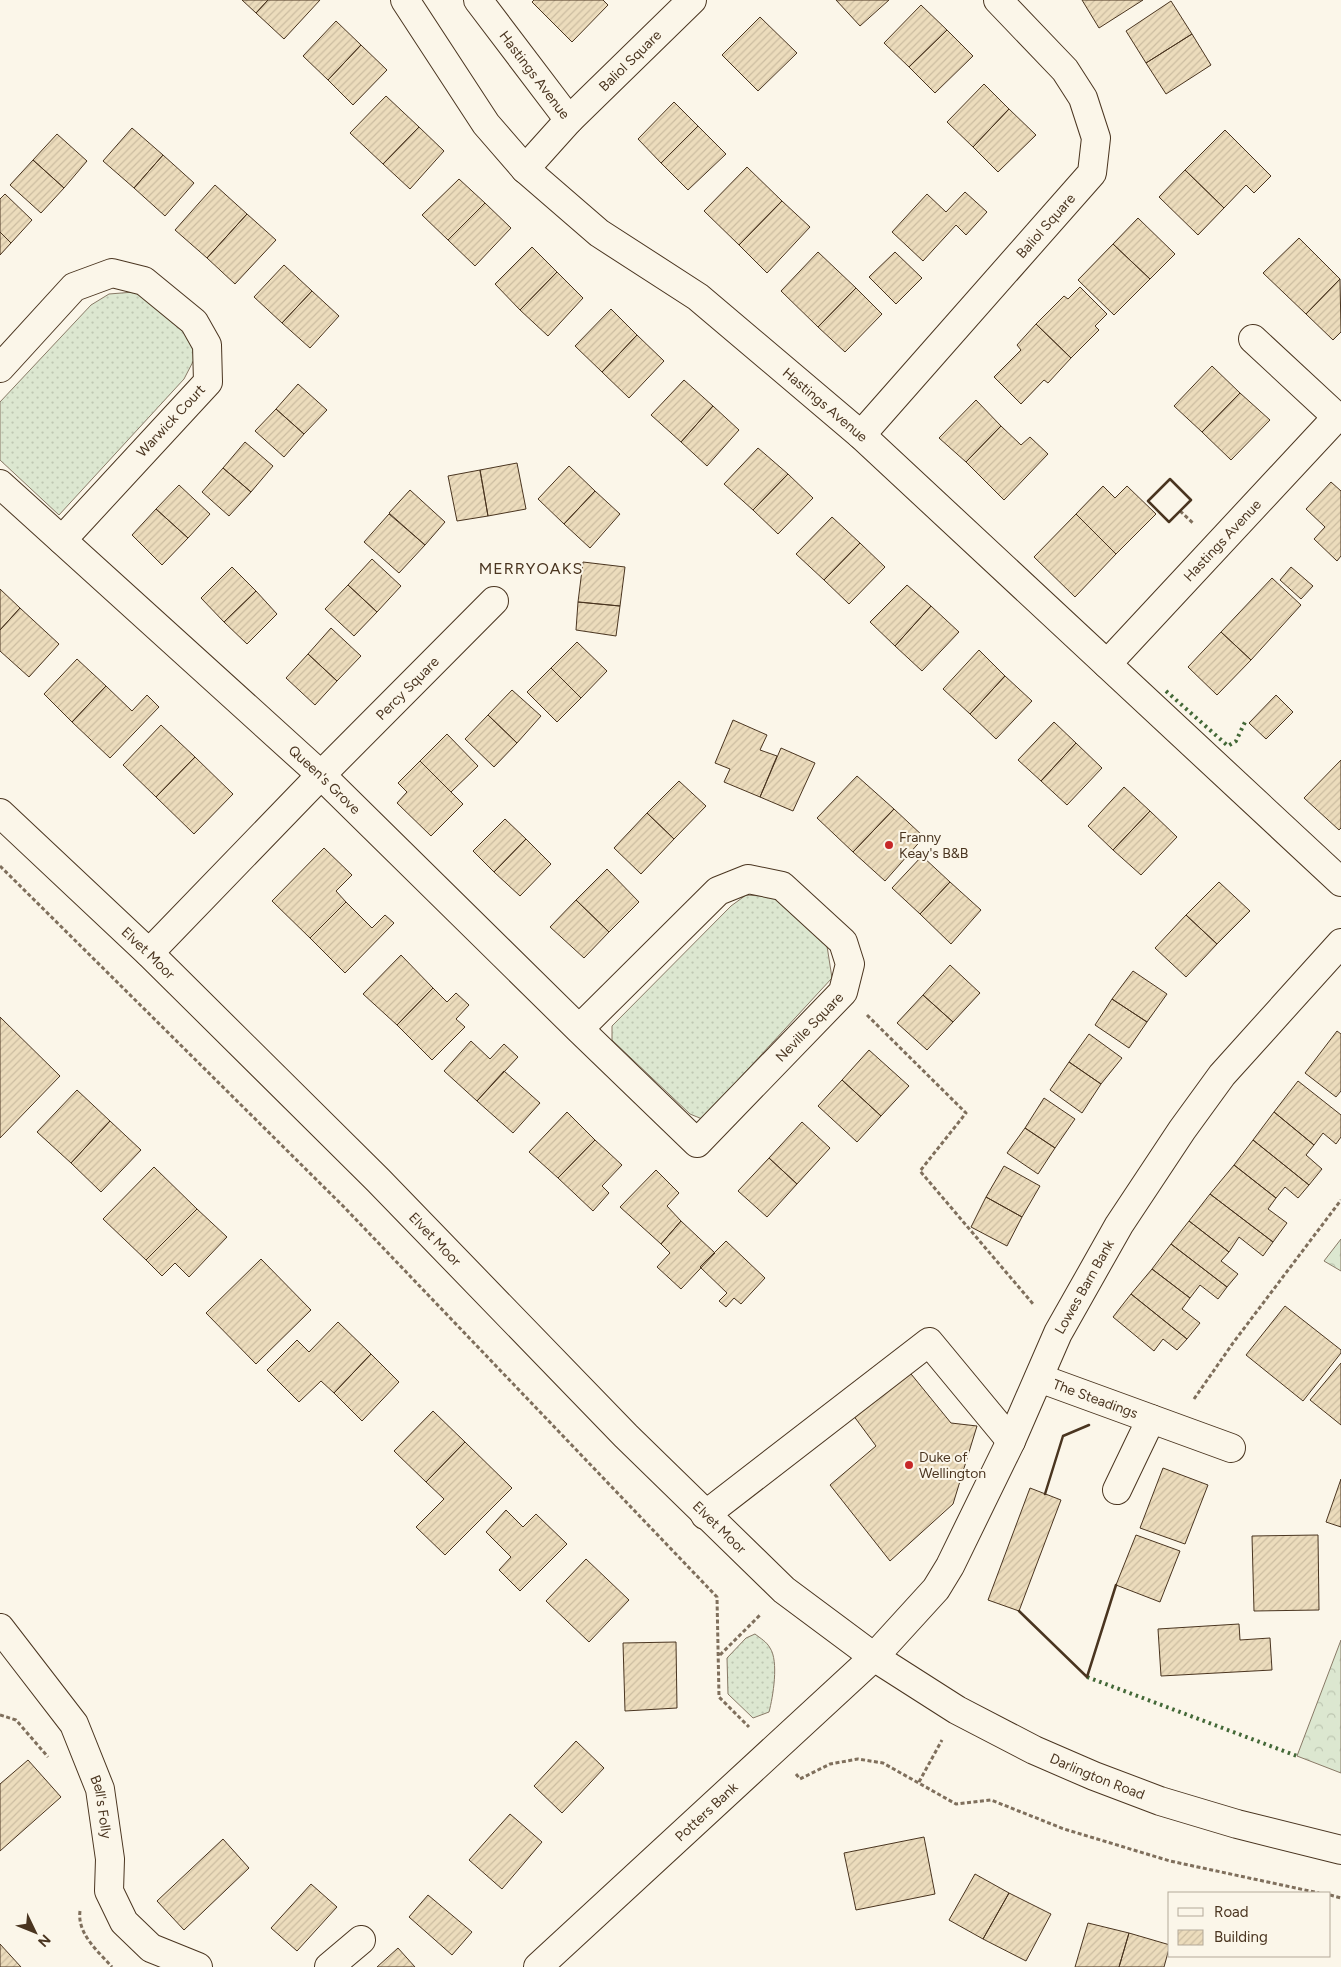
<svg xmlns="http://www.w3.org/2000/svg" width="1341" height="1967" viewBox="0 0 1341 1967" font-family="Figtree,sans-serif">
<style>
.grass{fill:url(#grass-dots);stroke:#887966}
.forest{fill:url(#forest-crowns);stroke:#887966}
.building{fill:url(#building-hatch);stroke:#4a3520}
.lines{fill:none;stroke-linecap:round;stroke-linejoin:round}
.minor-casing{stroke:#4a3520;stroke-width:30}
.highway-casing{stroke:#4a3520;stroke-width:30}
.path{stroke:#7f6f5c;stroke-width:3;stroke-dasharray:4 2.5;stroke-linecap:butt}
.minor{stroke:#fbf6e9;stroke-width:28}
.highway{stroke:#fbf6e9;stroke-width:28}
.hedge{stroke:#436837;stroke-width:4;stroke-dasharray:2.5 4;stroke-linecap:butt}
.wall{stroke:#4a3520;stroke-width:2.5}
.poi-dot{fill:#c62828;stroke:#fbf6e9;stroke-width:2}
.labels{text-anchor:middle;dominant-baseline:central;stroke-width:4;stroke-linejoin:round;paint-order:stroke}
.street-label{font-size:14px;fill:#4a3520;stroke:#fbf6e9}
.poi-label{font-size:14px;fill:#4a3520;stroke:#fbf6e9;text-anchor:start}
.quarter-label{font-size:16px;letter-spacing:1px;fill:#4a3520;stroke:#fbf6e9}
</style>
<defs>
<pattern id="grass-dots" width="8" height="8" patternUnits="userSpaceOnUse" patternTransform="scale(1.25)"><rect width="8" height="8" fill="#dce7d0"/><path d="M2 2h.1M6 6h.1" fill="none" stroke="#bec7b2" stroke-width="1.8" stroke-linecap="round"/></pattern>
<pattern id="forest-crowns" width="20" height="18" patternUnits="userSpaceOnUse" patternTransform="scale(1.25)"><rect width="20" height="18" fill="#dce7d0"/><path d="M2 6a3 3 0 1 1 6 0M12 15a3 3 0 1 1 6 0" fill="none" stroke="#bec7b2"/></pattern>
<pattern id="building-hatch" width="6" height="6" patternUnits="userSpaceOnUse" patternTransform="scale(1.25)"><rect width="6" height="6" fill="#ecdcbc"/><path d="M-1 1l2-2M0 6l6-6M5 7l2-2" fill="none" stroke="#ccbda1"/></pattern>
</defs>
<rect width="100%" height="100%" fill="#fbf6e9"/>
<path class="grass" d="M134,292L149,300L184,331L197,354L184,379L59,515L0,460V402L91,305L109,294Z
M746,895L776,897L827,946L832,978L702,1119L690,1114L612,1040V1026L731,906Z
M755,1634C760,1638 767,1642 770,1648C779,1661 773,1697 769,1712L753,1718L728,1694L727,1658L746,1638Z"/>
<path class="forest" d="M1341,1239V1271L1324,1261Z
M1341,1640V1773L1297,1756Z"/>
<path class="building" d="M242,0H268L256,13Z
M268,0H320L284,39L256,13Z
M534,0H603L608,5L572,42L532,2Z
M836,0H889L860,26Z
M1082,0H1143L1099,28Z
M1171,1L1192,34L1146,63L1126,31Z
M921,5L947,30L909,67L884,43Z
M760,17L797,53L758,91L722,55Z
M336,21L361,45L328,80L303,56Z
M947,30L973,56L935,93L909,67Z
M1192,34L1211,65L1166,94L1146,63Z
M361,45L387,70L353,105L328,80Z
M984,84L1009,109L973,147L947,122Z
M386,96L419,127L383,164L350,133Z
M674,102L698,126L661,163L638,139Z
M1009,109L1036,135L998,172L973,147Z
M698,126L726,154L688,190L661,163Z
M419,127L444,151L410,189L383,164Z
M132,128L163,155L134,188L103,161Z
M1225,130L1271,176L1254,193L1246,185L1224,208L1185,170Z
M57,134L87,161L64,188L33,160Z
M163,155L194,183L165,216L134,188Z
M33,160L64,188L41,213L10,185Z
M747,167L782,201L739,245L704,211Z
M1185,170L1224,208L1198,235L1159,197Z
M459,179L485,203L448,240L422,215Z
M215,185L247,214L207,258L175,230Z
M965,192L987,212L966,235L956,225L923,261L892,232L927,194L946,212Z
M5,194L32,220L11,243L0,232V199Z
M782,201L810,227L767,273L739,245Z
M485,203L511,228L475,266L448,240Z
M247,214L276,240L235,284L207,258Z
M1138,218L1175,254L1150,279L1113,244Z
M0,232L11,243L0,255Z
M1299,238L1340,279L1306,314L1263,273Z
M1113,244L1150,279L1114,315L1078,280Z
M532,247L557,272L520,310L495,284Z
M818,252L856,288L818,327L781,291Z
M895,252L922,278L896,304L869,277Z
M284,265L312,291L282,323L254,297Z
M557,272L583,298L548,336L520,310Z
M1340,279L1341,332L1333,340L1306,314Z
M1080,287L1107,314L1095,326L1099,330L1071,358L1036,324L1064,296L1068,299Z
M856,288L882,314L845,352L818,327Z
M312,291L339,316L310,348L282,323Z
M611,309L637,335L602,372L575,346Z
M1036,324L1071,358L1048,383L1044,380L1021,404L994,377L1021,350L1017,345Z
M637,335L664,361L629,398L602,372Z
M1212,366L1240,393L1202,432L1174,406Z
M684,380L713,406L681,442L651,415Z
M298,384L327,410L304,434L276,409Z
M1240,393L1270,420L1231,460L1202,432Z
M976,400L1001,426L966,462L939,438Z
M713,406L739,430L707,466L681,442Z
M276,409L304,434L284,457L255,431Z
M1001,426L1021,445L1030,437L1048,454L1004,500L966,462Z
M245,442L273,466L251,492L223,468Z
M758,448L788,474L753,510L724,484Z
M517,463L526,509L488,516L480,470Z
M569,466L595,491L564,524L538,499Z
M223,468L251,492L229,516L202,492Z
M480,470L488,516L457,521L448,476Z
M788,474L813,498L778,534L753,510Z
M1331,482L1341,491V556L1337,561L1314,539L1325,527L1306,509Z
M179,485L210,514L188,538L156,509Z
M1103,486L1115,498L1127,486L1156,514L1116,554L1076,514Z
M410,490L445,522L425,545L389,513Z
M595,491L620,514L590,548L564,524Z
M156,509L188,538L162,565L132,535Z
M389,514L425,545L399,573L364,542Z
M1076,514L1116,554L1075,597L1034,557Z
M832,517L860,543L824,580L796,554Z
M860,543L885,567L849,604L824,580Z
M372,559L401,586L377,612L348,585Z
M583,562L625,567L620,606L578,602Z
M232,567L256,591L224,622L201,598Z
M1291,567L1313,586L1301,599L1280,580Z
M1272,578L1301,605L1251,660L1221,632Z
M348,585L377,612L354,636L325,609Z
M907,585L931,606L895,646L870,622Z
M0,589L20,608L0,630Z
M256,591L277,614L247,644L224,622Z
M578,602L620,606L616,636L576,630Z
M931,606L959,632L922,671L895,646Z
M20,608L59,644L29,677L0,651V630Z
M331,628L361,656L337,681L308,654Z
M1221,632L1251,660L1217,695L1188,667Z
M577,642L607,671L581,698L551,668Z
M979,650L1005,676L970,714L943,689Z
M308,654L337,681L315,705L286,678Z
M77,659L106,686L72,722L44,694Z
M551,668L581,698L557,722L527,692Z
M1005,676L1032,701L996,739L970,714Z
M106,686L132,711L147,695L159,707L110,758L72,722Z
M512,690L541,716L517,743L488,715Z
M1276,695L1293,712L1266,739L1249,723Z
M488,715L517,743L494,767L465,739Z
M733,720L767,735L760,750L777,756L760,797L724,782L730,769L715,763Z
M1054,722L1076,743L1041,781L1018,760Z
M161,725L195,757L156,797L123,765Z
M447,734L478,766L451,792L420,761Z
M1076,743L1102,768L1067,805L1041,781Z
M781,748L815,763L793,811L760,797Z
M195,757L233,794L194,834L156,797Z
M1341,760V828L1339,830L1304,798Z
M420,761L463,804L431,836L397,803L407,792L398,783Z
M857,776L894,809L853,852L817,818Z
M679,781L706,806L674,839L647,813Z
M1124,787L1150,811L1113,850L1088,826Z
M894,809L924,837L885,881L853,852Z
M1150,811L1177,837L1141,875L1113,850Z
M647,813L674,839L641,874L614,848Z
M505,819L526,839L494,872L473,851Z
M526,839L551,864L520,896L494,872Z
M324,848L352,875L336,891L346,902L310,938L272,901Z
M922,856L950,882L920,914L892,888Z
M607,869L639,902L609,932L576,900Z
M950,882L981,910L951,944L920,914Z
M1219,882L1250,911L1217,944L1186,915Z
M576,900L609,932L584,958L550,927Z
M346,902L372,928L385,915L394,923L345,973L310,938Z
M1186,915L1217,944L1186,977L1155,948Z
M401,955L433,988L397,1025L363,994Z
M950,965L980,993L953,1022L923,995Z
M1133,971L1167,994L1147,1022L1112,999Z
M433,988L447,1002L456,993L469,1005L456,1019L465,1027L432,1060L397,1025Z
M923,995L953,1022L927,1050L897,1023Z
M1112,999L1147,1022L1129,1048L1095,1025Z
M0,1017L60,1076L0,1138Z
M1337,1031L1341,1034V1091L1336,1097L1305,1073Z
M1089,1034L1122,1058L1101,1084L1069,1062Z
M471,1041L490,1059L504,1044L518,1057L477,1101L444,1071Z
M869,1050L909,1086L881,1116L842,1080Z
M1069,1062L1101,1084L1082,1113L1050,1090Z
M504,1071L540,1103L513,1133L477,1101Z
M842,1080L881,1116L857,1142L818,1106Z
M1298,1081L1341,1115V1137L1336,1144L1323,1133L1314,1145L1274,1112Z
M77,1090L110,1121L71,1163L37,1132Z
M1044,1098L1075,1119L1055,1148L1025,1128Z
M567,1112L595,1140L558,1178L529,1152Z
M1274,1112L1314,1145L1306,1155L1322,1169L1309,1185L1253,1140Z
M110,1121L141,1150L101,1192L71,1163Z
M802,1122L830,1148L797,1184L769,1158Z
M1025,1128L1055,1148L1038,1174L1007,1153Z
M595,1140L622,1165L602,1186L609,1193L593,1211L558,1178Z
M1253,1140L1309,1185L1298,1198L1285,1187L1276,1198L1234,1165Z
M769,1158L797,1184L767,1217L738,1191Z
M1234,1165L1276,1198L1268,1209L1287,1223L1273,1242L1210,1194Z
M1004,1166L1040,1186L1022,1217L986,1197Z
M154,1167L197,1209L146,1260L103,1219Z
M656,1170L679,1193L667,1206L681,1221L661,1244L620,1207Z
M1210,1194L1273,1242L1263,1256L1239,1237L1229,1252L1189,1221Z
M986,1197L1022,1217L1007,1246L971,1227Z
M197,1209L227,1237L189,1277L175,1263L162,1276L146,1260Z
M681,1221L715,1253L681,1289L657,1267L670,1253L661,1244Z
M1189,1221L1229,1252L1221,1261L1238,1274L1227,1287L1171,1244Z
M726,1241L765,1278L741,1304L734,1298L726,1307L719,1301L727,1293L700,1267Z
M1171,1244L1227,1287L1218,1299L1200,1285L1190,1298L1152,1269Z
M261,1259L311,1310L256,1364L206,1313Z
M1152,1269L1190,1298L1182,1309L1200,1323L1187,1339L1131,1294Z
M1131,1294L1187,1339L1177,1350L1163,1339L1154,1351L1113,1317Z
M1285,1306L1341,1350V1353L1303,1401L1246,1355Z
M338,1322L371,1354L334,1393L321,1381L299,1402L267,1370L297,1340L309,1352Z
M371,1354L399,1382L362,1421L334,1393Z
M1341,1363V1425L1310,1400Z
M907,1369L951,1423L977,1426L953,1504L890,1561L830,1485L876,1446L853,1415Z
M433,1411L465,1442L426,1482L394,1451Z
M465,1442L512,1488L445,1555L416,1527L444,1499L426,1482Z
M1163,1468L1208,1485L1185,1544L1140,1528Z
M1341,1479V1527L1326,1522Z
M1030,1488L1061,1500L1019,1611L988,1600Z
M506,1510L523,1527L536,1514L567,1544L520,1591L499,1570L511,1557L486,1532Z
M1136,1535L1180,1551L1160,1602L1116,1585Z
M1318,1535L1319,1610L1254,1611L1252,1536Z
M586,1559L629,1600L589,1642L546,1601Z
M1239,1624L1240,1640L1270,1638L1272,1670L1161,1676L1158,1629Z
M676,1642L677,1708L625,1711L623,1643Z
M576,1741L604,1768L562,1813L534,1786Z
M28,1760L61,1797L0,1851V1784Z
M510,1814L542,1842L502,1889L469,1860Z
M924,1837L935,1894L856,1910L844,1853Z
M223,1839L249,1868L184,1930L157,1901Z
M975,1874L1009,1893L983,1939L949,1920Z
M311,1884L337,1907L297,1951L271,1928Z
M1009,1893L1051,1914L1026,1961L983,1939Z
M428,1895L472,1932L452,1955L409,1917Z
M1088,1923L1129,1933L1119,1967H1075Z
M1129,1933L1170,1945L1164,1967H1119Z
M0,1944L21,1967H0Z
M398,1948L415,1967H377Z"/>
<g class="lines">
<defs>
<g id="minor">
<path id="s1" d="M405,0L486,124L525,169L599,233L698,297L861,435L1341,882"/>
<path id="s2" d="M478,0L569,120"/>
<path id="s3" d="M525,169L569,120L692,0"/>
<path d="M0,368L74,287L112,273L144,281L194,322L207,345L208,382L62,540"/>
<path id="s4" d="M861,435L1092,173L1096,138L1083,98L1065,70L998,0"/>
<path id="s5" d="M0,484L321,775L579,1029L697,1143L843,992L850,964L843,942L782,886L748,879L718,891L579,1029"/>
<path id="s6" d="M1107,664L1337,417L1253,339"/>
<path id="s7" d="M149,953L321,775L494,601"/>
<path id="s8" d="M1039,1378L1231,1448"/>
<path d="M1117,1490L1151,1419"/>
<path d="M705,1515L929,1342L1011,1441"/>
<path id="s9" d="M0,1628L74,1724L100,1789L110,1859L109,1891L124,1922L151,1948L198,1967"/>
<path d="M329,1967L361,1940"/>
<path id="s10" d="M538,1967L874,1657L936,1589L950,1566L1011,1441L1058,1333L1119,1225L1182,1130L1222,1075L1341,943"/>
</g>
<g id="highway">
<path id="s11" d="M0,813L149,953L378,1180L626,1436L784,1590L874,1657L957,1710L1034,1750L1094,1776L1160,1801L1237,1824L1341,1850"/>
</g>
</defs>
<use href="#minor" class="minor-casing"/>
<use href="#highway" class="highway-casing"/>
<path class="path" d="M1180,511L1193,523
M0,866L344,1207L717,1597L719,1697L749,1727
M867,1015L966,1113L920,1171L1034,1305
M1194,1399L1233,1343L1341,1200
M720,1655L760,1615
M0,1715L16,1720L48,1757
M796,1774L800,1779L830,1764L858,1759L883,1763L956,1804L991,1800L1064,1829L1170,1861L1319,1893
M919,1782L942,1740
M1330,1895L1341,1898
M80,1911C77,1934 98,1951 112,1967"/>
<use href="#minor" class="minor"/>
<use href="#highway" class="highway"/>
<path class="hedge" d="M1166,691L1228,746L1236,741L1245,722
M1087,1677L1297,1756"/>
<path class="wall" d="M1170,479L1191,500L1169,522L1148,501Z
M1045,1494L1063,1436L1089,1425
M1019,1611L1087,1677L1116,1585"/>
</g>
<g class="poi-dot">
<circle cx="889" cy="845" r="5"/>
<circle cx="909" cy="1465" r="5"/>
</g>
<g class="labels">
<g class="street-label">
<text stroke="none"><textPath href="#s3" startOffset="151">Baliol Square</textPath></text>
<text stroke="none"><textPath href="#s2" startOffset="94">Hastings Avenue</textPath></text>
<text stroke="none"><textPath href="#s4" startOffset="279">Baliol Square</textPath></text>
<text stroke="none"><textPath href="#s1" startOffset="590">Hastings Avenue</textPath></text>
<text transform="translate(171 421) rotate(-47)">Warwick Court</text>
<text stroke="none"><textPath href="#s6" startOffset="169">Hastings Avenue</textPath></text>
<text stroke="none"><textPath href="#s7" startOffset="370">Percy Square</textPath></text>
<text stroke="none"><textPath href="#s5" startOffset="439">Queen's Grove</textPath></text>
<text stroke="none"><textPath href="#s11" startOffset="204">Elvet Moor</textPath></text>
<text stroke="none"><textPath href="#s5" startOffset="1121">Neville Square</textPath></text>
<text stroke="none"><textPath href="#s11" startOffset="609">Elvet Moor</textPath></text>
<text stroke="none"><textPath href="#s10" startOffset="886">Lowes Barn Bank</textPath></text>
<text stroke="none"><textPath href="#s8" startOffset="60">The Steadings</textPath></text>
<text stroke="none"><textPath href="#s11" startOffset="1014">Elvet Moor</textPath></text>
<text stroke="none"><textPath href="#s11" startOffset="1470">Darlington Road</textPath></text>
<text stroke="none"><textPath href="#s9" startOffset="209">Bell's Folly</textPath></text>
<text stroke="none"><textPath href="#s10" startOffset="229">Potters Bank</textPath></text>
</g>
<g class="poi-label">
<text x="899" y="837">Franny<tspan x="899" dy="16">Keay's B&amp;B</tspan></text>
<text x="919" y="1457">Duke of<tspan x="919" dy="16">Wellington</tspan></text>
</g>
<g class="quarter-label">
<text x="531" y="568">MERRYOAKS</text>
</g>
</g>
<rect x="1168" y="1892" width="162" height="65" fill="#fbf6e9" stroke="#b4a999"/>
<rect x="1178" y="1908" width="25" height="8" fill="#fbf6e9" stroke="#b4a999"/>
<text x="1214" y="1917" font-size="15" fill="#4a3520">Road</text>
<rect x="1178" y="1930" width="25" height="15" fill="url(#building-hatch)" stroke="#b4a999"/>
<text x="1214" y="1942" font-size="15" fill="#4a3520">Building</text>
<g transform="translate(35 1932) rotate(133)" stroke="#fbf6e9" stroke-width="4" paint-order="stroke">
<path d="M0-4L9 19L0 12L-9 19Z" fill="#4a3520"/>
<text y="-8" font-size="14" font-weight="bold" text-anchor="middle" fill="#4a3520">N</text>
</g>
</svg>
